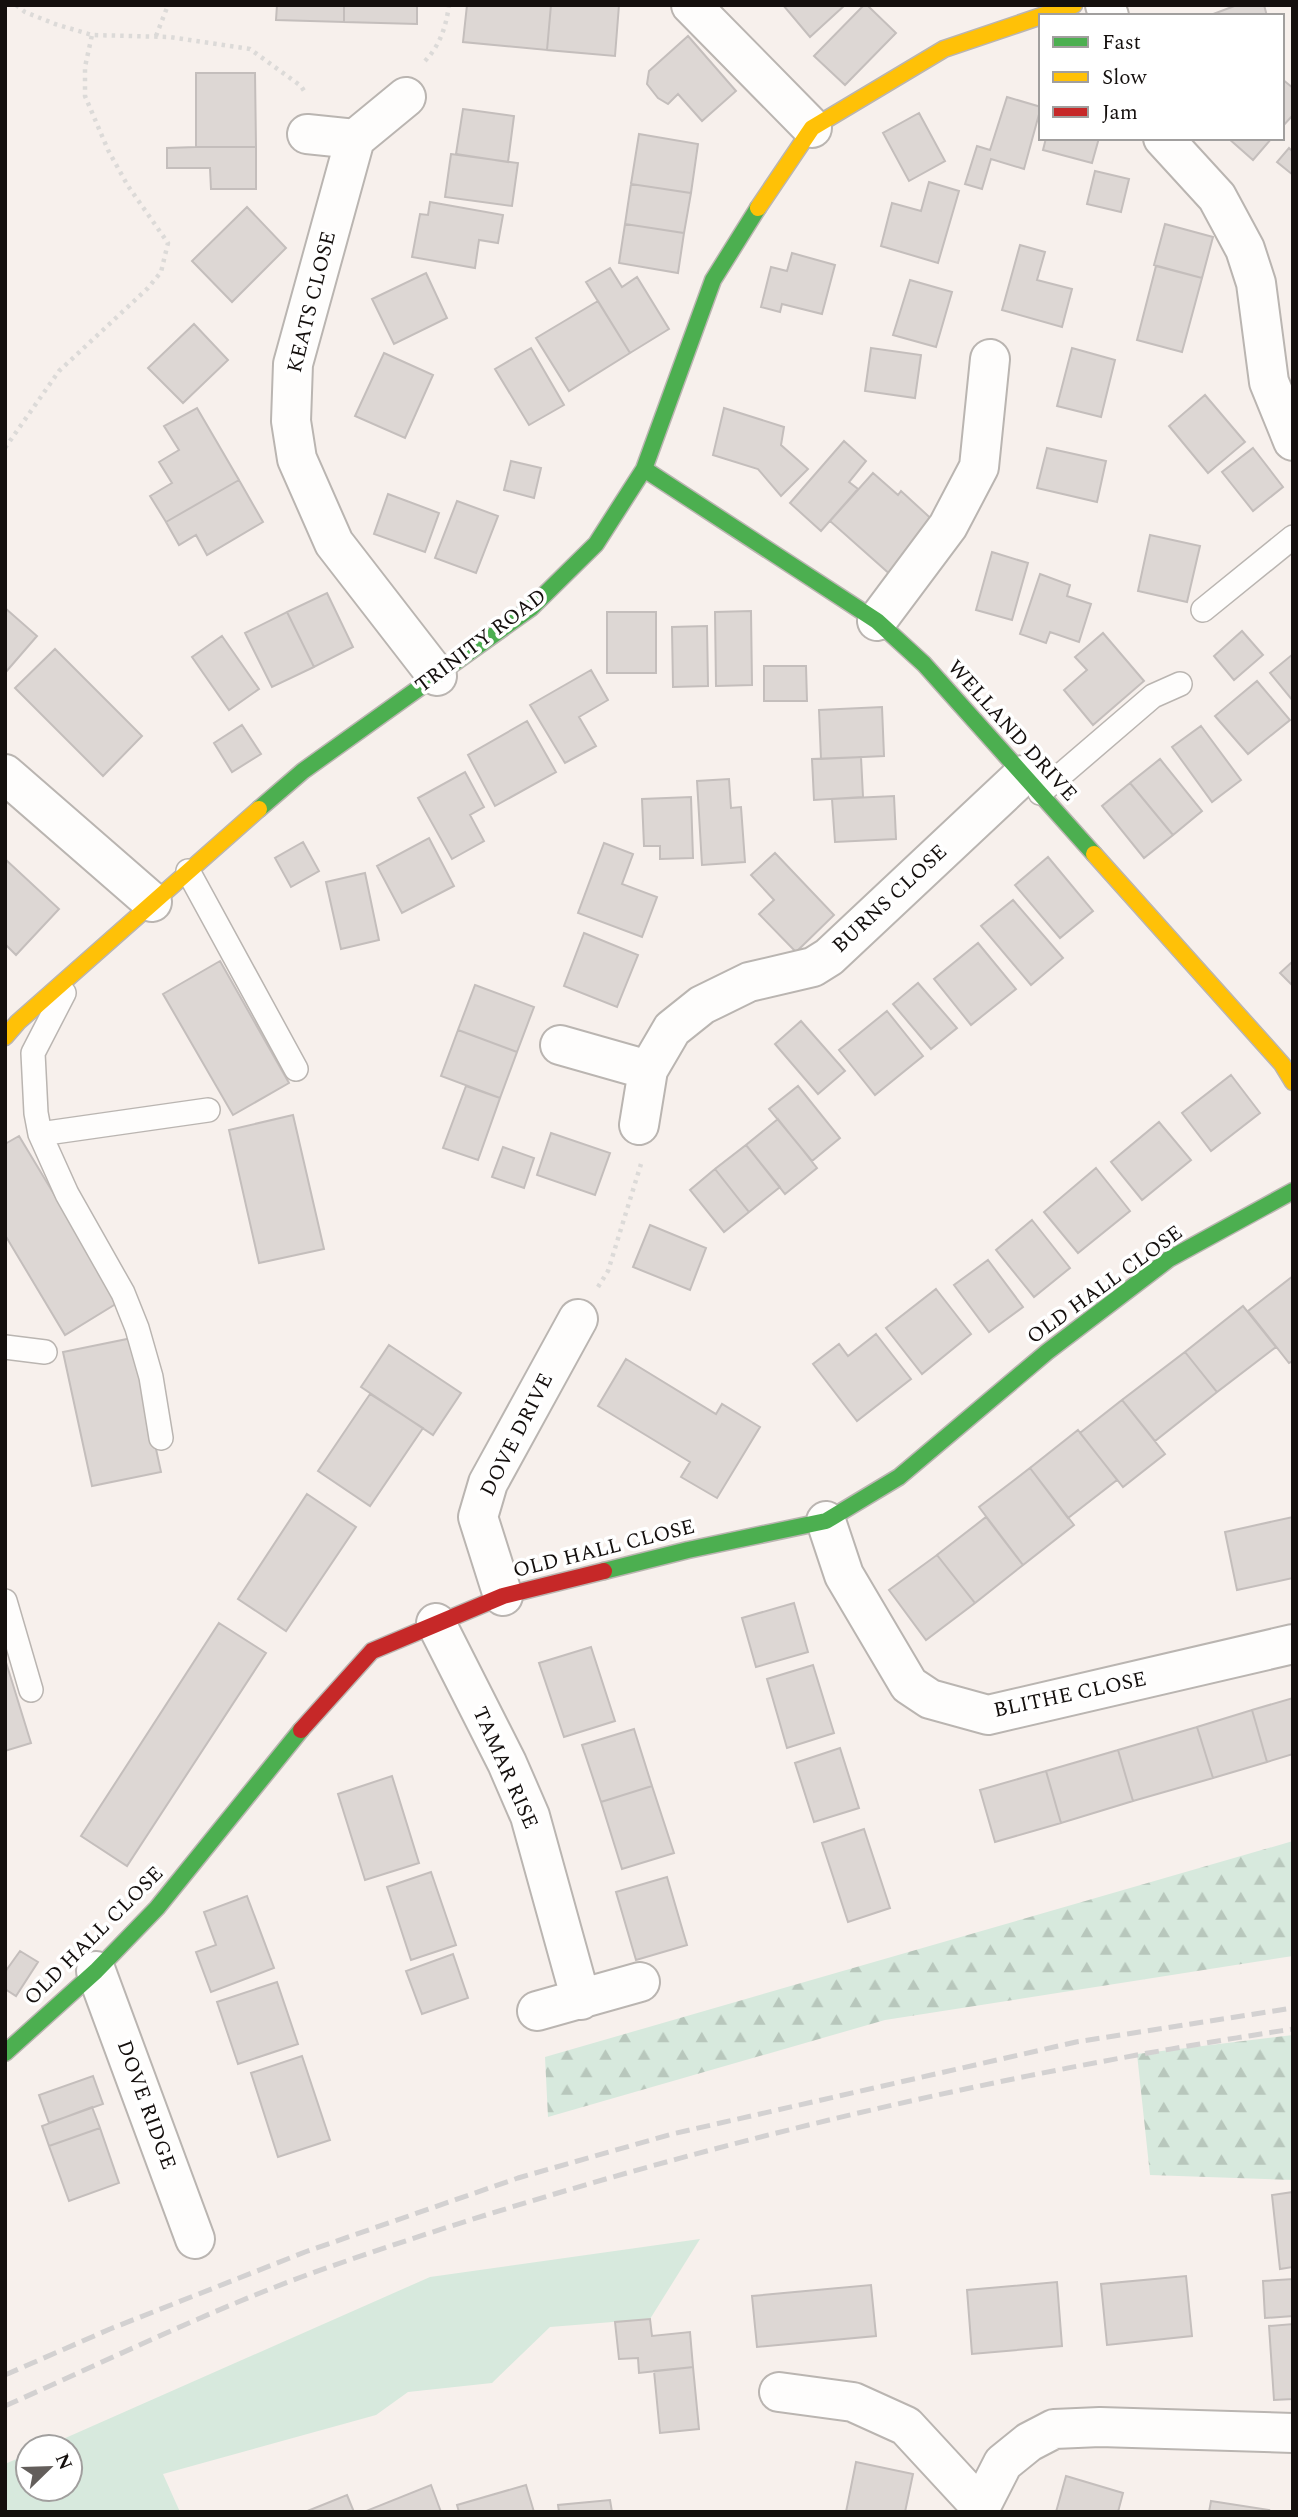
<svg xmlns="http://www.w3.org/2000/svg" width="1298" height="2517" viewBox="0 0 1298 2517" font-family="Spectral,serif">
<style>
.forest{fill:url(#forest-firs)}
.park{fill:#d7e9dd}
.building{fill:#ddd7d4;stroke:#c4bebc;stroke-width:2}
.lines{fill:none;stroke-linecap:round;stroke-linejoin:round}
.lane-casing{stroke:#bab5b1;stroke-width:26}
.street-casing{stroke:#bab5b1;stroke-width:42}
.fast-casing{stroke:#bab5b1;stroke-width:19}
.slow-casing{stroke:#bab5b1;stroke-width:19}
.jam-casing{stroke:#bab5b1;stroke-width:19}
.path{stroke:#dcdad8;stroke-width:4.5;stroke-dasharray:3.5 5;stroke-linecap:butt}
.lane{stroke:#fefdfc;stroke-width:23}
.street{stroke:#fefdfc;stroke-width:38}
.fast{stroke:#4caf50;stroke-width:16}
.slow{stroke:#ffc107;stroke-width:16}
.jam{stroke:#c62828;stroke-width:16}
.rail{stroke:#d3d1d1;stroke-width:5;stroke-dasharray:14 7;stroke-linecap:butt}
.labels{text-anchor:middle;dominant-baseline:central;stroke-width:7;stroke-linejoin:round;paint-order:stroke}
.street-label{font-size:21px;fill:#140f0d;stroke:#fff}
</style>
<defs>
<pattern id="forest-firs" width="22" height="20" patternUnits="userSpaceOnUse" patternTransform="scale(1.75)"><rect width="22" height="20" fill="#d7e9dd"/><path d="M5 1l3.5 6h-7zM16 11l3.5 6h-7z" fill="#b8c7bc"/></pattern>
</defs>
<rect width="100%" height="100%" fill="#f7f0ec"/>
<path class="forest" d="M1293,1841V1956L885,2020L548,2117L545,2057Z
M1293,2035V2180L1150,2175L1137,2054Z"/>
<path class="park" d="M700,2239L650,2319L550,2327L492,2383L408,2392L376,2415L163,2474L180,2512H5V2464L28,2454V2489H70V2447H45L430,2277Z"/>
<path class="building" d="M277,5H344V22L276,20Z
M344,5H417V24L344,22Z
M467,5H551L547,50L463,42Z
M551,5H619L615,56L547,50Z
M783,5H845L810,37Z
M864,5H867L896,33L845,85L814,56Z
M1237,5H1264L1267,16H1208Z
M688,36L736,91L702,121L678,94L668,104L658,98L647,84L649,71Z
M196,73H255L256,147H196Z
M1282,79L1293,88V115L1282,127Z
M1007,97L1041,107L1024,169L991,159L982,189L965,184L977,146L990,150Z
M463,109L514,116L508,162L456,154Z
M919,113L945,161L909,181L883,133Z
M639,134L698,144L691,193L631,184Z
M1046,138H1099L1092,163L1043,150Z
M1228,138H1272L1253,160Z
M196,147H256V189H211L210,168H167V148Z
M1289,148L1293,152V175L1277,162Z
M451,154L518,163L512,206L445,197Z
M1095,171L1129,179L1121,212L1087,204Z
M929,182L959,191L938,263L881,246L892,203L921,211Z
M631,184L691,193L684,233L625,224Z
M430,202L503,215L498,243L479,240L475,268L412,257L420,214L428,215Z
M247,207L286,248L232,302L192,261Z
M625,224L684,233L678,273L619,263Z
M1165,224L1213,237L1202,278L1154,265Z
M1020,245L1045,252L1037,280L1072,289L1062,327L1002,310Z
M792,253L835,265L822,314L782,304L780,312L761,307L771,267L787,271Z
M1156,266L1202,278L1182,352L1137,340Z
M610,268L622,287L637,277L669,329L630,353L586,282Z
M426,273L447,318L394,344L372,299Z
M910,280L952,292L936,347L893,335Z
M598,301L630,353L569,391L536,338Z
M194,324L228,360L183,403L148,368Z
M531,348L564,405L529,425L495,369Z
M871,348L921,355L915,398L865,391Z
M1072,348L1115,360L1101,417L1057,406Z
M384,353L433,375L405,438L355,416Z
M1205,395L1245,442L1208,473L1169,426Z
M197,408L239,480L166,522L150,496L172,483L159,462L179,450L164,426Z
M724,408L784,427L781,445L808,469L781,496L758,469L713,455Z
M844,441L866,461L849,482L858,489L821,531L790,503Z
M1047,448L1106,461L1097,502L1037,488Z
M1253,448L1283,487L1253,511L1222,472Z
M511,461L541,468L534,498L504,490Z
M873,473L898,495L901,491L937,524L892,576L830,521Z
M239,480L263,522L207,555L196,535L179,545L166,522Z
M388,494L439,513L425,552L374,534Z
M457,501L498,516L476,573L435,558Z
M1150,535L1200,546L1187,602L1138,591Z
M992,552L1028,563L1012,620L976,610Z
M1040,574L1070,585L1067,596L1091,604L1079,642L1050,632L1046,643L1020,634Z
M327,593L353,647L314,667L287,612Z
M5,608L37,636L5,673Z
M751,611L752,685L716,686L715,612Z
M287,612L314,667L272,687L245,633Z
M607,612H656V673H607Z
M707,626L708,686L673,687L672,627Z
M1242,631L1263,655L1234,680L1214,656Z
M1103,633L1144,681L1093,725L1064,690L1087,670L1075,657Z
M222,636L259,689L229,710L192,657Z
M55,649L142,736L103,776L15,688Z
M1293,654V701L1270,673Z
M764,666H806L807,701H764Z
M591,670L608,700L579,717L596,746L565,763L530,705Z
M1257,681L1290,720L1248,754L1215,716Z
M882,707L884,756L821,759L819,710Z
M527,721L556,772L495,806L468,755Z
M242,725L261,754L232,772L214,743Z
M1201,726L1241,780L1212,802L1172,747Z
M861,757L863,797L814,800L812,759Z
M1160,759L1202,811L1173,835L1130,783Z
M465,772L484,807L470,815L484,841L452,859L418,798Z
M729,779L731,808L741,807L745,862L702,865L697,781Z
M1130,783L1173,835L1144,858L1102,806Z
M894,796L896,839L835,842L832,799Z
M691,797L693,858L660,859V846H644L642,799Z
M429,838L454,886L402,913L377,866Z
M303,842L319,871L291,887L275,858Z
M604,843L633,854L622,884L657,897L642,937L578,913Z
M775,853L834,915L796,952L759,914L774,900L751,875Z
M1048,857L1093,911L1060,938L1015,885Z
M5,859L59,909L16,955L5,944Z
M365,873L379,940L341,949L326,882Z
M1013,900L1063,958L1031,985L981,926Z
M584,933L638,955L617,1007L564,986Z
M978,943L1016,989L971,1025L934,979Z
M220,961L289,1083L233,1115L163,994Z
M1293,961V986L1280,973Z
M918,983L957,1028L931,1049L893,1004Z
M475,985L534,1007L517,1052L458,1030Z
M887,1011L923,1056L875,1095L839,1050Z
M801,1021L845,1071L818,1094L775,1044Z
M458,1030L517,1052L500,1098L441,1076Z
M1231,1075L1260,1113L1211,1151L1182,1113Z
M466,1086L500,1098L478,1160L443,1148Z
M798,1086L840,1138L812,1161L769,1109Z
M293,1115L324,1249L259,1263L229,1130Z
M778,1119L817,1168L785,1194L746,1145Z
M1159,1122L1191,1160L1142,1200L1111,1162Z
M551,1133L610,1153L595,1195L537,1175Z
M19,1136L119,1302L65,1335L5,1235V1144Z
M746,1145L780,1187L749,1212L715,1169Z
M503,1147L534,1158L524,1188L492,1177Z
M1096,1168L1130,1211L1078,1253L1044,1212Z
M715,1169L749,1212L724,1232L690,1190Z
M1032,1220L1070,1268L1034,1297L996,1250Z
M650,1225L706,1248L690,1290L633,1267Z
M988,1260L1023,1307L989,1332L954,1285Z
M1293,1276V1361L1289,1363L1248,1311Z
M936,1289L971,1334L922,1374L886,1328Z
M1243,1306L1276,1347L1217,1392L1185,1352Z
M876,1334L911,1379L857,1421L813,1364L839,1344L848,1356Z
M132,1338L161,1472L92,1486L63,1352Z
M389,1345L461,1393L433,1435L361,1387Z
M1185,1352L1217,1392L1155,1441L1122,1400Z
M626,1359L716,1414L722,1404L760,1427L717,1498L681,1477L690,1462L598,1406Z
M370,1394L423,1428L370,1506L318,1471Z
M1122,1400L1165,1454L1123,1487L1080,1433Z
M1078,1430L1117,1480L1068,1518L1030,1468Z
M1030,1468L1074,1525L1023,1565L979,1507Z
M307,1494L356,1527L286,1631L238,1599Z
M986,1517L1023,1565L975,1603L937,1555Z
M1293,1517V1578L1237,1590L1225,1532Z
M937,1555L975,1603L926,1640L889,1590Z
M794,1603L808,1652L756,1667L742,1618Z
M219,1623L266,1653L127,1866L81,1836Z
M591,1647L615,1721L564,1737L539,1663Z
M5,1659L31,1743L5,1751Z
M813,1665L834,1733L787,1748L767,1679Z
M1293,1698V1754L1267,1762L1252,1710Z
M1252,1710L1267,1762L1213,1778L1197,1727Z
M1197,1727L1213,1778L1133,1801L1118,1750Z
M634,1729L652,1786L601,1802L582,1745Z
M840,1748L859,1808L814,1822L795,1763Z
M1118,1750L1133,1801L1061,1823L1046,1771Z
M1046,1771L1061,1823L995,1842L980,1790Z
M392,1776L419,1863L365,1880L338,1794Z
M652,1786L674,1853L622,1869L601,1802Z
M864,1829L890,1908L848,1922L822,1843Z
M431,1872L456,1945L411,1960L387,1887Z
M667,1877L687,1945L636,1960L616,1892Z
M247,1896L274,1968L211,1992L196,1952L216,1945L204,1912Z
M20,1951L38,1962L16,1996L5,1989V1972Z
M453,1954L468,1998L422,2014L406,1971Z
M277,1982L298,2044L238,2064L217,2002Z
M302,2056L330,2140L278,2157L251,2073Z
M93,2076L103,2104L49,2123L39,2095Z
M92,2107L100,2128L49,2146L42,2126Z
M100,2128L119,2183L69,2201L49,2146Z
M1293,2192V2267L1280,2269L1272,2195Z
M1186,2276L1192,2336L1107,2345L1101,2284Z
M1293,2279V2316L1265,2318L1263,2281Z
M1057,2282L1062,2346L972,2354L967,2290Z
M871,2285L876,2336L757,2347L752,2296Z
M650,2319L652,2336L690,2332L693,2367L639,2373L638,2358L619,2359L615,2322Z
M1293,2324V2399L1274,2400L1269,2326Z
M693,2367L699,2429L660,2433L654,2371Z
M856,2462L913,2474L905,2512H846Z
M1066,2476L1123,2493L1118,2512H1056Z
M431,2485L441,2512H367L366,2511Z
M526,2485L534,2512H459L457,2505Z
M347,2495L354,2512H305Z
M610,2500L612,2512H559L558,2505Z
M1211,2501L1269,2510L1268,2512H1209Z"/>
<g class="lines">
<defs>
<path id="lane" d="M1203,610L1293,537
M1040,793L1153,696L1180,684
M188,871L296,1069
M64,993L33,1053L36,1113L40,1134L67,1194L123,1293L137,1328L151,1377L161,1438
M40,1134L208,1110
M5,1347L45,1352
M5,1601L31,1690"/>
<path id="street" d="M691,5L812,128
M1105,5L1109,16
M307,134L355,139L406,97
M1163,138L1217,197L1245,249L1256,283L1269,382L1293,441
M355,139L293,364L291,421L297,459L334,543L437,676
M877,621L948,526L979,467L990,359
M5,774L152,902
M560,1045L648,1070
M639,1125L648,1070L672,1029L702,1005L749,982L813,967L829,957L1023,775
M826,1521L844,1575L909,1685L930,1699L988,1715L1293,1644
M503,1596L478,1517L488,1483L578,1319
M436,1623L507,1763L530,1816L581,2000
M96,1971L195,2239
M537,2011L640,1982
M779,2392L853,2402L906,2426L980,2506
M978,2512L1003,2463L1029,2442L1054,2429L1100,2427L1293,2433"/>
<path id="fast" d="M644,469L877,621L924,664L1094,854
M259,809L303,771L531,608L596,544L644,469L713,280L758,208
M604,1571L688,1550L826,1521L899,1477L1047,1352L1169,1259L1293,1191
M5,2053L96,1971L157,1908L301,1730"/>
<path id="slow" d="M758,208L812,128L944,49L1074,5
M1094,854L1282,1064L1293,1082
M5,1037L18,1022L259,809"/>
<path id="jam" d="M301,1730L372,1651L503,1596L604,1571"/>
</defs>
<use href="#lane" class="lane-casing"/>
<use href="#street" class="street-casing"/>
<use href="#fast" class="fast-casing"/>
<use href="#slow" class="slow-casing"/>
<use href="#jam" class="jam-casing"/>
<path class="path" d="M16,5L25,12L55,24L92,35L170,37L250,49L301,86L306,94
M156,36L168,5
M425,61C440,45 446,27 449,5
M5,448L59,371L148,288L161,272L168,243L128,186L108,150L85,96V67L92,35
M598,1287L608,1271L641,1164"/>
<use href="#lane" class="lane"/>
<use href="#street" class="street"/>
<use href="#fast" class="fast"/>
<use href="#slow" class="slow"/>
<use href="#jam" class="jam"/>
<path class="rail" d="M5,2375L110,2329L305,2252L518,2178L672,2134L1076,2042L1293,2008
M5,2406C113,2358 218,2306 329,2267C641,2158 965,2079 1293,2029"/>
</g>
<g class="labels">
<g class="street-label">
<text transform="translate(312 302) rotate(-76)">KEATS CLOSE</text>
<text transform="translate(481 641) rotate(-37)">TRINITY ROAD</text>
<text transform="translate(1012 731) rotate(48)">WELLAND DRIVE</text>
<text transform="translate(890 899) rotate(-43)">BURNS CLOSE</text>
<text transform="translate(1105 1285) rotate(-36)">OLD HALL CLOSE</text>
<text transform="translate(517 1435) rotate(-63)">DOVE DRIVE</text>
<text transform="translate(604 1549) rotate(-14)">OLD HALL CLOSE</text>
<text transform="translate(1070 1695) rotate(-12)">BLITHE CLOSE</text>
<text transform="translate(505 1768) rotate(66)">TAMAR RISE</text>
<text transform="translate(94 1936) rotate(-45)">OLD HALL CLOSE</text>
<text transform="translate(146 2105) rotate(70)">DOVE RIDGE</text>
</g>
</g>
<rect width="1298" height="2517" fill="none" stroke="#140f0d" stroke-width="14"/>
<rect x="1039" y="14" width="245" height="126" fill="#ffffff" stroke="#a19f9e" stroke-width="2"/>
<rect x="1053" y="37" width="35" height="10" fill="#4caf50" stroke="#a19f9e" stroke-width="2"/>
<text x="1102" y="49" font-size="21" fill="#140f0d">Fast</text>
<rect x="1053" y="72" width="35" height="10" fill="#ffc107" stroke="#a19f9e" stroke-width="2"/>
<text x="1102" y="84" font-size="21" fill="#140f0d">Slow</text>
<rect x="1053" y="107" width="35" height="10" fill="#c62828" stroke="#a19f9e" stroke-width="2"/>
<text x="1102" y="119" font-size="21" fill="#140f0d">Jam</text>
<g transform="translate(49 2468) rotate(67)"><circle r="33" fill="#ffffff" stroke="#a19f9e" stroke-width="2"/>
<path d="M0-5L12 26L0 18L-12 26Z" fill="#635e5b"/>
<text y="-10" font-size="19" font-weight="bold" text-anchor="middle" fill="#140f0d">N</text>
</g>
</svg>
